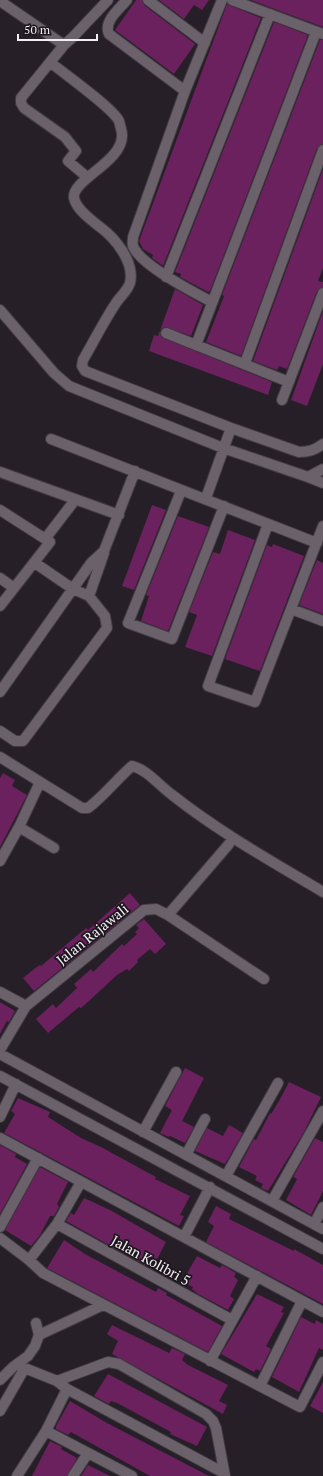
<svg xmlns="http://www.w3.org/2000/svg" width="323" height="1476" viewBox="0 0 323 1476" font-family="'PT Serif',serif">
<style>
.building{fill:#6a215e}
.lines{fill:none;stroke-linecap:round;stroke-linejoin:round}
.minor-casing{stroke:#413b42;stroke-width:12}
.minor{stroke:#6a616a;stroke-width:10}
.labels{text-anchor:middle;dominant-baseline:central;stroke-width:3.5;stroke-linejoin:round;paint-order:stroke}
.street-label{font-size:14px;fill:#f3eef3;stroke:#1c161d}
</style>
<rect width="100%" height="100%" fill="#261f27"/>
<path class="building" d="M136,0H142L144,5L195,44L174,74L115,30Z
M159,0H209L202,10L194,5L184,19Z
M251,0H323V27L272,8Z
M227,4L261,18L163,266L152,258L153,255L143,249L139,241Z
M274,22L308,35L210,291L208,292L180,277L181,274L175,272Z
M320,40H323V144L317,148L241,356L206,342L224,296L222,295Z
M323,169V268L318,281L323,282V287L317,291L287,369L279,366L277,370L253,361Z
M175,289L203,305L191,336L165,327L160,330L161,337L272,382L268,395L149,351L154,335L158,336Z
M323,311V364L307,406L291,400Z
M152,505L166,510L134,590L122,586Z
M178,516L209,527L168,631L141,621L149,596L146,595Z
M228,530L255,540L212,656L185,647L197,615L189,612L213,552L220,554Z
M273,544L304,556L260,671L225,659L267,545L272,547Z
M317,560L323,563V614L299,605Z
M3,773L15,780L12,786L27,795L0,847V778Z
M130,893L140,905L34,991L23,978L34,969L40,965L41,966L86,928L88,930Z
M144,919L166,944L155,954L150,949L137,960L138,962L129,971L127,969L117,975L89,1001L81,1008L79,1007L48,1033L36,1019L53,1004L56,1008L77,988L74,984L91,969L93,972L122,944L124,946L137,934L135,932L139,928L136,925Z
M0,1002L15,1011L9,1022L7,1021L0,1034Z
M185,1068L204,1078L182,1121L194,1127L185,1143L170,1136L169,1137L160,1133L172,1110L165,1106Z
M289,1082L321,1097L304,1132L268,1191L261,1188L263,1184L255,1180L257,1176L239,1167L254,1139L256,1140L270,1113L271,1114L279,1101Z
M18,1098L50,1112L48,1117L81,1138L101,1147L156,1177L155,1179L190,1196L180,1215L184,1216L179,1226L4,1133L15,1114L11,1111Z
M229,1125L243,1133L225,1164L195,1151L207,1128L223,1136Z
M315,1138L323,1142V1191L311,1215L286,1200L297,1179L293,1177Z
M0,1145L16,1154L15,1157L27,1164L0,1214Z
M40,1167L68,1182L57,1204L59,1207L54,1216H50L40,1235L31,1246L5,1230Z
M84,1198L110,1210L166,1242L152,1269L66,1221L71,1213L74,1215Z
M216,1206L231,1214L229,1219L294,1251V1249L323,1265V1304L206,1242L214,1226L208,1222Z
M64,1240L85,1254L156,1292L158,1288L167,1293L166,1295L222,1326L208,1352L47,1268Z
M197,1256L220,1268L222,1265L236,1273L234,1277L238,1280L230,1296L234,1299L228,1310L198,1294L192,1289L193,1287L182,1282Z
M257,1294L284,1307L281,1312L284,1313L266,1346L271,1349L260,1371L256,1369L254,1372L221,1354Z
M301,1317L315,1324L316,1320L323,1324V1350L319,1348L299,1392L272,1377Z
M112,1325L169,1353L172,1348L185,1354L182,1360L188,1365L228,1385L219,1401L227,1405L223,1414L112,1354L118,1341L107,1334Z
M108,1374L207,1427L197,1446L170,1434L171,1432L117,1403L111,1401L109,1404L94,1396Z
M323,1382V1413L310,1406Z
M70,1401L107,1423L209,1476H150L71,1432L68,1435L56,1429V1426Z
M50,1441L62,1447L61,1449L77,1458L67,1476H32Z
M88,1465L110,1476H81Z"/>
<g class="lines">
<defs>
<path id="minor" d="M127,0C119,9 103,22 109,34L185,91
M148,0L205,43
M232,0L323,34
M0,1L64,45
M50,62C63,73 113,108 119,121C120,125 122,131 122,135C123,162 71,180 74,198C76,209 91,220 100,227C115,238 135,262 130,283C128,290 120,297 116,303C104,321 94,341 83,360L82,366L85,371L231,428L299,452C309,452 315,450 323,444
M87,177L68,161L76,151L65,137L24,108L21,103V98L64,45L73,37L108,0
M166,277L270,14
M212,302C193,292 140,265 133,246C132,244 133,240 133,237L185,91L222,0
M0,310L54,373L69,386L223,448L308,477L323,469
M166,333L289,382
M196,345L316,32
M245,363L323,150
M282,400L323,293
M51,439L317,543
M0,472L119,515
M308,477L323,483
M181,491L128,623L172,639L224,506
M206,498L231,428
M0,510L50,542L0,606
M268,524L208,686L255,702L323,526
M45,539L75,500
M0,578L14,588
M89,596L104,553
M291,609L323,621
M0,692L91,563L104,551L135,471
M0,731L15,741H23L107,628L105,616L89,596L73,589L35,563
M0,757L82,808H88C104,796 117,779 132,766C146,769 159,785 171,794C219,832 271,861 323,892
M19,827L54,848
M0,861L19,827L40,782
M168,915L229,844
M0,992L26,1006
M0,1050L26,1006L144,910L156,909L168,915L264,979
M0,1054L323,1229
M0,1076L323,1249
M0,1117L16,1084
M143,1132L176,1072
M0,1138L323,1312
M186,1155L205,1119
M226,1176L278,1083
M272,1201L323,1111
M57,1224L232,1320
M314,1224L323,1207
M0,1227L38,1158
M184,1237L210,1187
M0,1238L29,1260L43,1273L300,1407L323,1362
M29,1260L57,1224L81,1182
M39,1335L103,1305
M210,1361L257,1276
M0,1380L13,1367L28,1356L35,1346L39,1335L36,1323
M57,1381L108,1362L119,1364L206,1414L213,1421L216,1428L225,1476
M260,1386L302,1301
M0,1411L23,1371L27,1369L57,1381L67,1389L224,1473
M46,1431L132,1476
M17,1476L46,1431L67,1389
M73,1476L88,1453"/>
</defs>
<use href="#minor" class="minor-casing"/>
<use href="#minor" class="minor"/>
</g>
<g class="labels">
<g class="street-label">
<text transform="translate(92 934) rotate(-39)">Jalan Rajawali</text>
<text transform="translate(151 1260) rotate(29)">Jalan Kolibri 5</text>
</g>
</g>
<path d="M18 34v6h79v-6" fill="none" stroke="#f3eef3" stroke-width="2"/>
<text x="24" y="34" font-size="12" fill="#f3eef3" stroke="#1c161d" stroke-width="3" paint-order="stroke">50 m</text>
</svg>
